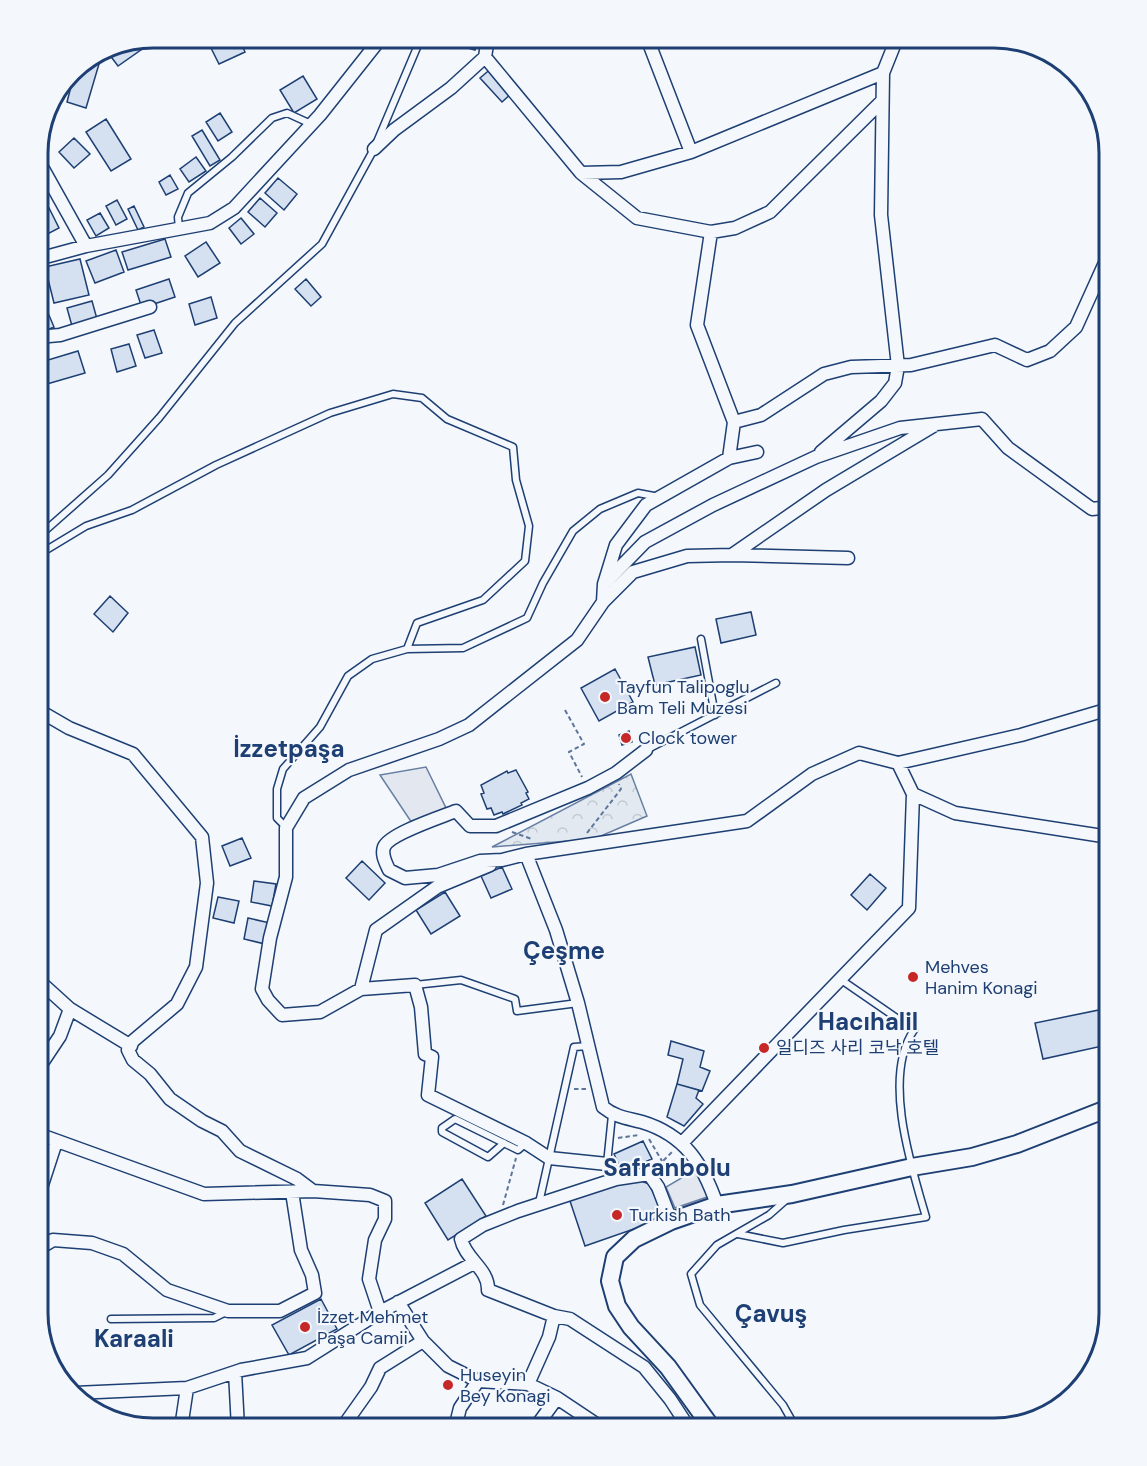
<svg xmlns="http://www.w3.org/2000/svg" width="1147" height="1466" viewBox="0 0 1147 1466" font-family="'DM Sans','Noto Sans KR',sans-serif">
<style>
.park{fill:url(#park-crowns);stroke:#687fa3;stroke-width:1.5}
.parking{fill:#e3e8f0;stroke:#687fa3;stroke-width:1.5}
.building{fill:#d5e0f0;stroke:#1d3f73;stroke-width:1.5}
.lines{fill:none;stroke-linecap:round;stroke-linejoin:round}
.service-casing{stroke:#1d3f73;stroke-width:9}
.minor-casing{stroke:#1d3f73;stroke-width:15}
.secondary-casing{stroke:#1d3f73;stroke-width:20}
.path{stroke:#5e769c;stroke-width:2;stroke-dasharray:4.5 3;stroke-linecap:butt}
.service{stroke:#f4f7fb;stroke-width:6}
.minor{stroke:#f4f7fb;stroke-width:12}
.secondary{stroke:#f4f7fb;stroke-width:16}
.poi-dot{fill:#c62828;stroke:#f4f7fb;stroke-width:2}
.labels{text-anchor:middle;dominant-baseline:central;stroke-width:4.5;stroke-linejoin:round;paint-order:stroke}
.poi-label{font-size:18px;fill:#1d3f73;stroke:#f4f7fb;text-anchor:start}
.district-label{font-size:24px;font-weight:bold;fill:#1d3f73;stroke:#f4f7fb}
.rim{fill:none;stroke:#1d3f73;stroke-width:3}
</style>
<defs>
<pattern id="park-crowns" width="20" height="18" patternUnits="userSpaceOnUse" patternTransform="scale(1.5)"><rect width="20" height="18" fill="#e3e9f0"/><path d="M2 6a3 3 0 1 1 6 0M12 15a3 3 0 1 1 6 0" fill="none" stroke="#c2c9d1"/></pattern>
</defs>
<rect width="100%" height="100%" fill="#f4f7fb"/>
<path class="park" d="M631,774L647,816L594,839L492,847Z"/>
<path class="parking" d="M426,767L446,808L412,823L380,775Z
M695,1170L710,1196L675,1208L666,1187Z"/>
<path class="building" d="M206,38H239L245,52L219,64Z
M426,38H448L443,48L426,39Z
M460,38H479L475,50L457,45Z
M142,42L145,47L118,66L109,54Z
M91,61L99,64L86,108L67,102L76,67Z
M493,67L514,91L502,102L480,78Z
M303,76L317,99L294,113L280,90Z
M220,113L232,132L218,141L206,122Z
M106,119L131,159L111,171L86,132Z
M202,130L220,160L210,166L192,136Z
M74,138L90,154L74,168L59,152Z
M196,157L206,171L189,182L180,169Z
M170,175L178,189L166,195L159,182Z
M278,178L297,194L284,210L265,193Z
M38,186L59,228L38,239Z
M260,198L277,213L265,227L248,212Z
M117,200L127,219L116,225L106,206Z
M134,206L144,227L138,230L128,209Z
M100,213L109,228L96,236L87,220Z
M241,218L254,234L241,244L229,228Z
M165,239L171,257L128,270L122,252Z
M206,242L220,263L198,277L185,256Z
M116,250L124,272L95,283L86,261Z
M80,259L89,295L54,303L45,267Z
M169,279L175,297L142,308L136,290Z
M306,279L321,297L311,306L295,289Z
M211,297L217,318L195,325L189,304Z
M92,301L97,319L72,326L67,308Z
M46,308L54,327L38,334V311Z
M154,330L162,353L145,358L137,335Z
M129,344L136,366L117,372L111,349Z
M78,351L85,373L40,386L38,378V363Z
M110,596L128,613L113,632L94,614Z
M751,612L756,635L721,643L716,619Z
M695,647L701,675L655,685L648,657Z
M615,669L633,702L599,721L581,688Z
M629,731L632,742L622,745L619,735Z
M516,770L528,792L526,793L529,799L521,803L522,805L503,814L502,812L494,815L491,808L487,809L481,794L484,793L481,785L507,771L508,773Z
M242,838L251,858L230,866L222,846Z
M362,861L385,883L369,900L346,878Z
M502,867L512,889L491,898L481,876Z
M870,874L886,888L867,910L851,895Z
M254,881L276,884L272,906L251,902Z
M445,892L460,916L431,934L416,910Z
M218,897L239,901L234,923L213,918Z
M248,918L270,923L265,944L244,939Z
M1099,1010L1107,1045L1043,1059L1035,1023Z
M671,1041L704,1051L700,1067L710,1071L702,1091L677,1084L683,1059L668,1055Z
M677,1084L699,1090L696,1098L703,1104L684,1126L667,1117Z
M643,1141L652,1159L622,1172L614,1154Z
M462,1179L486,1216L448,1240L425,1203Z
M636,1179L649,1184L661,1209L657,1221L585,1246L569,1198Z
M321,1299L337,1329L289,1355L272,1325Z"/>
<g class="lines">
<defs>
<path id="service" d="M179,229L178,217L188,193L232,157L272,118L287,113L311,124
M38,537L108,475L159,418L235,323L322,244L374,149L421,38
M38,555L86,526L132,510L216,465L330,413L393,394L422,398L447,419L513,447L516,480L529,526L525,561L483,600L417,623L407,649
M701,639L715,715
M646,750L776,683
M286,827L277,818V789L283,769L320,727L348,676L372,659L407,649L463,648L527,618L543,583L573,531L600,509L638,493L659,497
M415,985L461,980L515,999L517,1011L578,1003
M504,1143L488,1157L442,1132V1128L455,1119L518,1150L525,1144
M607,1164L612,1115
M786,1200L769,1215L717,1245L691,1274L700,1305L783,1405L796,1428
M539,1203L574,1047L589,1046
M738,1234L783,1243L844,1230L926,1217C911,1166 882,1076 914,1030L840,979
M111,1319L214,1318L226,1312"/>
<path id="minor" d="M647,38L691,152L621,172L581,173L637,218L711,232L697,325L734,422L729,458
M485,57L581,173
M374,149L394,130L451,88L485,57L488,38
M691,152L883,73
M38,160L86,246
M711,232L735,228L770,212L882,101
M38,259L86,246L210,223L234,208L320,115L381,38
M38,337L60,335L150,307
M734,422L761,415L824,374L851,367L911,365L995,345L1027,360L1050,351L1076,327L1109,254
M821,452L881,401L895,383L898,366L881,215L883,73L897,38
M732,555L826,490L933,426
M606,582L645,542L713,505L816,457L900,428L982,419L1008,448L1092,509L1109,507
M603,602L633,572L687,556L732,555L848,558
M38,710L69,728L133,754L202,837L207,883L196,967L177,1004L133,1041L128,1050L133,1060L150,1074L170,1099L202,1121L222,1131L240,1151L297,1179L313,1191
M646,750L616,773L588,788L496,826H470L456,811C441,817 389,834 384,847C381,855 386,863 389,870L405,878L438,875L480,861L502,860L526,854L556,930L578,1003L603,1107C615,1117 627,1118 642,1122C685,1135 703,1164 717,1205
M898,763L1021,735L1109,709
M526,854L747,821L812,774L859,753L898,763L913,794L955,813L1109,837
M361,989L376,930L437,887L490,865
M70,1009L131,1046
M38,1069L60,1036L70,1009L38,980
M38,1134L204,1194L313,1191L370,1195L385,1201V1219L375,1240L369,1279L380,1312
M682,1143L909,908L913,794
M38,1194L41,1188L56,1142
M671,1221L658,1187L649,1174L616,1179L607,1164L549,1158L526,1143L428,1095L432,1057L425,1054L421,1007L415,985L361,989L320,1012L282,1015L268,1000L262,989L270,938L286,877V828L304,798L349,770L439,739L469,725L577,640L603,602L604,584L616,545L646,505L729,458L757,452
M38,1249L53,1240L92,1243L123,1254L167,1290L228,1311H280L315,1293L312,1275L301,1250L292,1192
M398,1302L423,1341
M554,1316L570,1319L644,1367L670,1399L689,1428
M235,1372L238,1428
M528,1384L557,1398L602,1428
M75,1393L187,1388L241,1370L307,1358L380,1312L474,1263
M181,1428L187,1388
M342,1428L371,1387L380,1368L423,1341L448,1366L478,1381L528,1384L549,1337L554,1316L488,1290C489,1269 465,1259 461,1239L483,1225L518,1211L616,1179
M455,1428L460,1408L478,1381
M539,1428L538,1424L557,1398"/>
<path id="secondary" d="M712,1428L668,1367L631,1327L617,1306L610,1281L615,1257L634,1239L671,1221L717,1205L792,1194L912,1167L972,1157L1017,1144L1109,1108"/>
</defs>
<use href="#service" class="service-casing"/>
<use href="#minor" class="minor-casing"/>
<use href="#secondary" class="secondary-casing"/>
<path class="path" d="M565,710L584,744L569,752L582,777
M512,832L532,839
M587,833L621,789L619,784
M574,1089H586
M618,1138L639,1135
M649,1139L662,1161
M658,1166L673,1151
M503,1205L516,1158"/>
<use href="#service" class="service"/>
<use href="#minor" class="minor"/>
<use href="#secondary" class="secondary"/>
</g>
<g class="poi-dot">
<circle cx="605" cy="697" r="6"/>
<circle cx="626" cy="738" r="6"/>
<circle cx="913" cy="977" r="6"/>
<circle cx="764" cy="1048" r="6"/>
<circle cx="617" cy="1215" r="6"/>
<circle cx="305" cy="1327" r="6"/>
<circle cx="448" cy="1385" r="6"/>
</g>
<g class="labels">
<g class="poi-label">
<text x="617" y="687">Tayfun Talipoglu<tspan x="617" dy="21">Bam Teli Muzesi</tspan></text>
<text x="638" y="738">Clock tower</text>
<text x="925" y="967">Mehves<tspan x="925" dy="21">Hanim Konagi</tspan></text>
<text x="776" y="1048">일디즈 사리 코낙 호텔</text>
<text x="629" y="1215">Turkish Bath</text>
<text x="317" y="1317">İzzet Mehmet<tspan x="317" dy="21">Paşa Camii</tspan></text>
<text x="460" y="1375">Huseyin<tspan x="460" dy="21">Bey Konagi</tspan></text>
</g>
<g class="district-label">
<text x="289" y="748">İzzetpaşa</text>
<text x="564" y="950">Çeşme</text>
<text x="868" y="1021">Hacıhalil</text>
<text x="667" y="1167">Safranbolu</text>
<text x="771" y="1313">Çavuş</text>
<text x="134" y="1338">Karaali</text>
</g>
</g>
<path d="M0 0H1147V1466H0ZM153 48H994A105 105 0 0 1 1099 153V1313A105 105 0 0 1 994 1418H153A105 105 0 0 1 48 1313V153A105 105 0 0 1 153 48Z" fill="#f4f7fb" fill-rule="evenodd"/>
<path class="rim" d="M153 48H994A105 105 0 0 1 1099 153V1313A105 105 0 0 1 994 1418H153A105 105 0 0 1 48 1313V153A105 105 0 0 1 153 48Z"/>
</svg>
